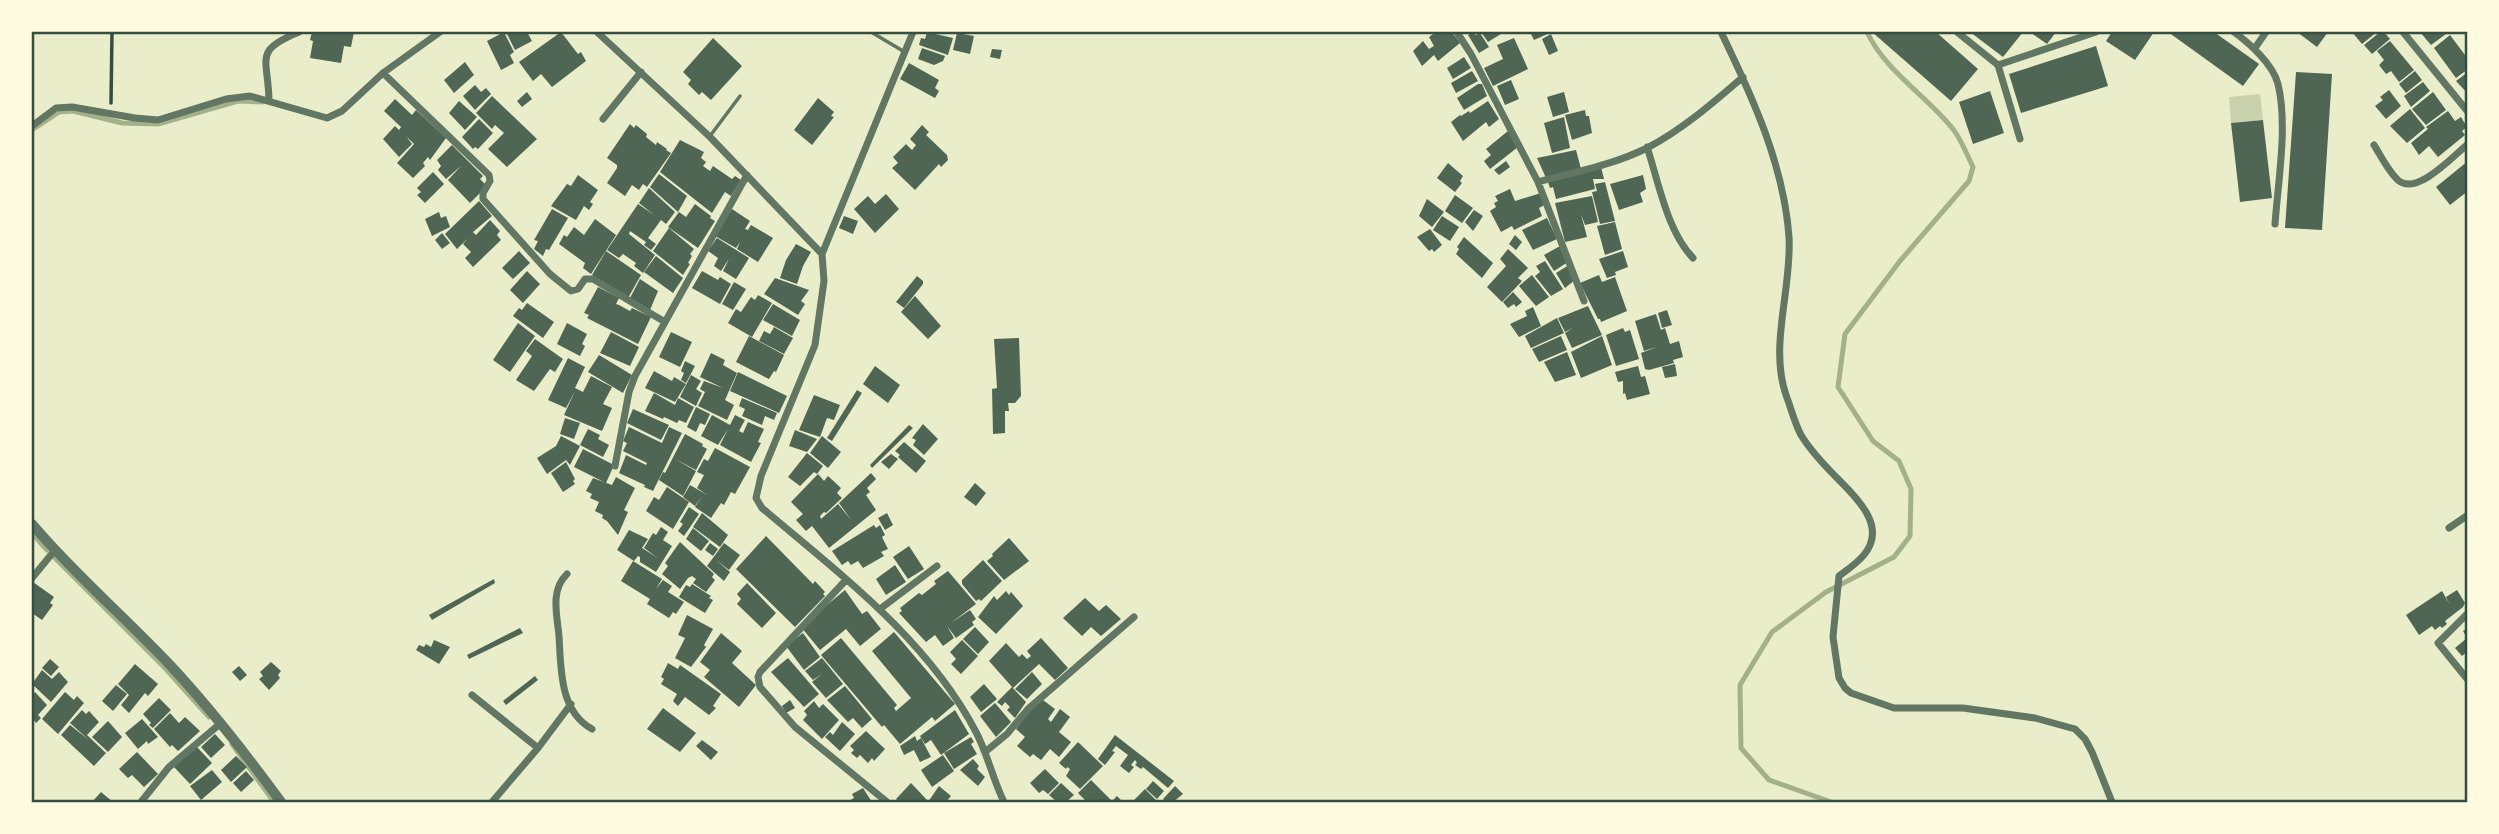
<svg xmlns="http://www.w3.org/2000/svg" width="2499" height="834" viewBox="0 0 2499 834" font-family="'PT Sans',sans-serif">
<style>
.green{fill:#cad2ad}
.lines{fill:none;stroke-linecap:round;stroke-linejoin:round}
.stream{stroke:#a3b18a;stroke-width:5}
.building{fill:#4f6655}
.path{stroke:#344e41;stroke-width:3.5}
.service{stroke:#617663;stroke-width:3.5}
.minor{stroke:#617663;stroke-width:7}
.tertiary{stroke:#617663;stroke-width:10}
.neatline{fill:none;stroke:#344e41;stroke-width:2.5}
</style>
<rect width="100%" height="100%" fill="#e9edc9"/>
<path class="green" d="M2260,94L2263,120L2231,123L2229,97Z"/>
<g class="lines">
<path class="stream" d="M32,130L59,112L73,111L122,123L158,124L238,101L263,102
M32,533L47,550
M55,558L165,668L209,717
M232,744L274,802
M1831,802L1769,780L1741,748L1740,685L1772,632L1826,592L1894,557L1910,536L1911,489L1899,461L1873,441L1838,387L1845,334L1900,261L1969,181L1973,167C1967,155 1961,139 1953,129C1926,95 1886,72 1867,32"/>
</g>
<path class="building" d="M312,32H354L351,47L344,46L341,63L310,58L313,41L310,40Z
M504,32L514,52L510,55L514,63L501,70L487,41Z
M506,32H527L532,41L515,50Z
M561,32L578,54L581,52L586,61L552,87L541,74L533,81L519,62Z
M927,32L953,38L948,55L919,45L921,38L925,39Z
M1436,32H1452L1460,43L1438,61L1434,55L1422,66L1413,51L1423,41L1429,49L1434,46L1429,37Z
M1473,32L1476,35L1480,33L1489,47L1479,53L1468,35Z
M1481,32H1504L1488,42Z
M1530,32H1552L1534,40Z
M1872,32H1936L1978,69L1951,101Z
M1970,32H2023L2003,57Z
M2030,32H2056L2047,44Z
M2112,32H2154L2135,60L2106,41Z
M2168,32H2214L2259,64L2243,86Z
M2297,32H2328L2317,47Z
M2352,32H2377L2362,44Z
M2380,32H2384L2390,39L2372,54L2364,45Z
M2420,32H2444L2446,34L2431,45Z
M957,33L974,36L970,54L953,50Z
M1551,34L1558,51L1549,55L1542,39Z
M2450,35L2468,59V69L2456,78L2434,48Z
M713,38L742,66L711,100L702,92L699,95L688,84L691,80L683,72Z
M1514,38L1528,69L1493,86L1484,68L1503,59L1497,45Z
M2390,41L2414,70L2399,82L2391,71L2386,74L2379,65L2384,60L2377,51Z
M2096,46L2108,86L2021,113L2009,74Z
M922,48L945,56L943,61L934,65L918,59Z
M992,49L1002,50L1000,59L990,57Z
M1464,57L1471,68L1453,79L1447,68Z
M465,62L474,75L454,93L444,80Z
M909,63L939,80L935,88L939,91L935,98L900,79Z
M1472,71L1478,81L1456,93L1451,83Z
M2415,71L2422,80L2406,93L2399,84Z
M2296,72L2332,74L2322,230L2285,228Z
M2468,72V94L2456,81Z
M1511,80L1519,99L1505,105L1497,86Z
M2423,82L2430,91L2411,107L2404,96Z
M1478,84H1482L1487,96L1464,110L1457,98Z
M475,85L481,92L486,88L491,94L475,110L463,96Z
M2389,90L2401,106L2386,119L2375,106L2383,100L2380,97Z
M1990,91L2004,133L1973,144L1959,102Z
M527,92L532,99L522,107L517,101Z
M1564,92L1569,112L1553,117L1547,97Z
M2433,92L2446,110L2426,125L2412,109Z
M492,96L537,139L507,167L488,149L504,133L495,125L492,129L476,113Z
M818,98L834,112L831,116L834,117L812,145L794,130Z
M395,99L412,115L416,110L446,138L430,160L428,157L423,163L425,166L413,178L397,163L414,144L406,136L412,144L399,157L383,139L395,126L399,130L401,127L384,111Z
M459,101L477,117L465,130L449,113Z
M1488,101L1499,119L1489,127L1486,122L1463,141L1451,122L1460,115L1461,116L1469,111L1470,113Z
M2410,109L2425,128L2407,143L2390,126Z
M1585,110L1586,116H1589L1592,133L1572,140L1565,115Z
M2448,111L2455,121L2461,117L2467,127L2462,131L2465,135L2438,157L2429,146L2419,155L2411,143L2428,129L2426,127Z
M1564,117L1570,148L1552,153L1544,123Z
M479,119L493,133L478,149L475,147L473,149L462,137Z
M2263,120L2272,198L2240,202L2231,123Z
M630,124L634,128L636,125L647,134L646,137L656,145L657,142L667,149L666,150L671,153L647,187L643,184L639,190L632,185L625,196L607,183L617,168V165L607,158Z
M922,125L929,132L926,135L947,155L948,160L941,167L939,164L915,190L892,168L898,163L893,157L906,144L912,150L916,145L910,139Z
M1508,131L1518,147L1490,169L1484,161L1491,155L1486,149Z
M680,140L704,152L701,158L706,162L703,166L710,171L713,166L732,179L735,176L741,180L731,196L725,192L712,213L660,172Z
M452,145L483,176L480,179L487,186L470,203L448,180L461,166L446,179L438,170L441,166L437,160Z
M1576,150L1581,169L1546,178L1537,158Z
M1506,161L1510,167L1499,175L1494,170Z
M2468,161V191L2450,205L2436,187Z
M1448,163L1463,176L1460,181L1462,183L1455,192L1437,178Z
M1601,167L1604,179H1593L1595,189L1556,199L1553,187L1550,188L1548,182Z
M433,172L444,184L425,203L417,195L421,192L417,188Z
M659,174L687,196L678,212L650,187Z
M578,175L598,190L590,202L593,204L589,210L584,206L576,220L551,206L567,184L571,186Z
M1643,175L1646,189L1640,193L1643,202L1619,210L1610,184Z
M1605,182L1615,221L1600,224L1592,192L1597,191L1595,184Z
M649,188L675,212L666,224L661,220L648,238L656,244L651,250L644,245L646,242L630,231L629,234L655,255L643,273L634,266L636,263L623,254L619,258L607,250L638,204L654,215L639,203Z
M1510,189L1515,201L1541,193L1546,204L1539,208L1542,216L1514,230L1512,226L1501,232L1490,211L1496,207L1494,203L1498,201L1495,196Z
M886,194L899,209L875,233L854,209L868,196L875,204Z
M1455,195L1473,208L1462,223L1445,211Z
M1592,196L1598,222L1585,225L1581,214L1587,237L1565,242L1555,203Z
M1427,199L1444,212L1432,227L1419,216Z
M479,201L492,216L473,232L476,235L490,220L500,231L497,235L501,240L473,267L465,258L471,252L463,244L468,238L457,249L445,234Z
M695,204L711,216L710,218L715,221L698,248L668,227L679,212L686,217Z
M552,209L568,218L549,250L546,249L543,256L534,249L538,241L534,240Z
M732,209L750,221L745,229L748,230L751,225L773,238L758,262L737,249L740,242L736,248L715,236Z
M1474,210L1483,216L1473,231L1465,222Z
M439,212L441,218L446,216L450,227L432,236L425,219Z
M844,216L858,221L853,234L839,228Z
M1442,216L1459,227L1450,241L1433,230Z
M1547,218L1557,239L1533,250L1522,230Z
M595,219L616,235L591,274L583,268L585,263L559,244L564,235L567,237L574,227L584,235Z
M1615,222L1622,249L1605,255L1597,226Z
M669,228L694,249L690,254L692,256L688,263L690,264L683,275L653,251Z
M1430,229L1442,245L1434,252L1432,249L1429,251L1417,237Z
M442,233L450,243L442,249L435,240Z
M1515,235L1522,242L1516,250L1509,244Z
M1464,237L1493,263L1482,278L1456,254L1459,249L1457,247Z
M717,238L749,258L736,279L723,271L729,259L721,271L714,266L718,258L708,251Z
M796,244L811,252L803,266L797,284L780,278L786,260Z
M1560,246L1568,262L1554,271L1544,255Z
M1508,249L1528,268L1518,278L1522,281L1502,302L1487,287L1506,266L1500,259Z
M519,251L530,263L513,279L502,268Z
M606,251L641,275L628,298L592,275Z
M1623,251L1628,267L1615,272L1616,275L1607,278L1599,259Z
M656,256L683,278L673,293L644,272Z
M1545,261L1563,289L1551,296L1535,276L1540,272L1536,266Z
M1569,265L1575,280L1565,288L1556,273Z
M527,271L540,284L523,303L510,290Z
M702,271L718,280L720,277L731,284L720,304L692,288Z
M1532,275L1549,297L1536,306L1519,286Z
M1599,275L1602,282L1615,277L1627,311L1601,322L1600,319H1598L1580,283Z
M917,276L923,281V284L904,308L896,302Z
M775,278L809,290L801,301L805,304L798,315L764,294Z
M640,279L658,291L650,310L630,298Z
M734,282L746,289L733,310L722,304Z
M598,287L619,298L616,304L619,305L630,311L632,308L651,317L638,344L587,318L589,315L584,313Z
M1513,292L1522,302L1516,307L1514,304L1508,308L1503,302Z
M758,295L772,303L752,337L728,323L736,309L741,312L751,297L755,300Z
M915,296L941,326L928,339L901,312Z
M527,303L554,322L543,338L513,316L519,308L522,310Z
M773,304L800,320L792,336L763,320Z
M1588,306L1602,335L1572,348L1565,333L1573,328L1565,332L1558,318Z
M1533,307L1541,326L1519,337L1510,324L1527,316L1525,311Z
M1667,310L1672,325L1662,328L1658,313Z
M1656,314L1661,330L1665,328L1670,344L1679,341L1683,357L1673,360L1674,363L1649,370L1645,369L1641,353L1657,347L1644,351L1635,321Z
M1557,318L1564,333L1531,348L1525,336Z
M518,323L535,336L510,372L493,360Z
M567,323L587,334L582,344L585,346L580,356L557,344Z
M774,327L793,338L784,354L759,341L764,331L770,334Z
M1623,328L1625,332L1630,330L1639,359L1616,366L1606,335Z
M611,332L639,347L630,366L600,353Z
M671,332L692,342L680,367L659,357Z
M749,336L784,355L776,372L774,371L769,379L736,362Z
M1561,336L1567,350L1539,362L1532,349Z
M1602,336L1612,365L1581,378L1571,352Z
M1019,338L1021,396L1015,403H1008L1009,411H1005V433L993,434L992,389L997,388L994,339Z
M535,339L563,359L555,372L550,369L534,391L516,380L532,356L526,351Z
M1567,352L1576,375L1555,382L1544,362Z
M711,353L725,360L723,365L737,373L725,400L734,405L727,420L698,406L705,392L700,389L704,381L723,388L700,377Z
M599,355L632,375L623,393L588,372Z
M568,358L585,367L575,388L583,392L591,376L612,387L603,404L612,408L602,431L564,415L575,391L566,408L548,400Z
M685,361L695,366L686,383L681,380L684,373L681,371Z
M1675,364L1677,376L1665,378L1662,367Z
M875,366L900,385L888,403L863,384Z
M1638,366L1641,377L1645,376L1650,394L1627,400L1625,393L1623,394V381L1618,382L1615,372Z
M654,371L672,381L674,377L686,384L675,402L645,388Z
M738,372L787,396L779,413L730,391Z
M691,375L701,381L696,389L702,393L696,406L680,397Z
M857,390L862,393L832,441L827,438Z
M654,393L675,405L678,398L694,407L686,423L679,420L677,423L664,417L663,419L645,411Z
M814,395L840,405L834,420L827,418L820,437L799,430Z
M742,398L777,413L774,420L765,416L762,425L742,416L745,409L739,406Z
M696,407L710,414L705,425L700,423L696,432L687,427Z
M633,409L669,425L661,440L627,423Z
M712,415L730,425L735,415L745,420L739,431L743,433L748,422L764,429L758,442L761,443L751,462L720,445L728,429L718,445L701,436Z
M565,418L580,423L574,439L560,434Z
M923,424L938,439L924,455L913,445L916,440L912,438Z
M909,425L913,428L872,468L870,465Z
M629,427L662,443L669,427L682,433L653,491L644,487L645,485L619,473L626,455L646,465L647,463L623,451L627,443L623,441Z
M588,429L600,435L598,439L609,445L603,457L580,445Z
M795,430L817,439L807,452L789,446Z
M685,434L703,444L702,446L707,449L696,470L675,459L696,471L683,496L659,480L663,472L665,473Z
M561,436L580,446L570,465L566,460L547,474L537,458L556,446Z
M822,436L841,452L828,468L810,453Z
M904,442L926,461L916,473L898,457L900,455L895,451Z
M715,448L750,467L735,494L731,492L724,505L721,503L711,518L695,507L702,496L695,506L683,497L690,485L707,495L697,488L704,475L697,472L704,459L708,461Z
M583,449L614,465L606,483L574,467Z
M807,453L823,466L817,474L814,472L800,486L788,477Z
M891,454L898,459L889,469L881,462Z
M566,462L575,479L573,481L575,484L563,492L551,473Z
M871,473L876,479L867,488L870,492L866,495L876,510L829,548L812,526L806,531L796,520L803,514L791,502L818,474L824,481L828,476L841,488L837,493L842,498L826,513L824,512L820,516L821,519L838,504L851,520L839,503Z
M616,477L635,488L624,510L628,512L618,535L607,521L602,518L603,515L595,511L599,502L590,498L592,494L586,491L593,478L612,485Z
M975,483L986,493L976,506L964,497Z
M667,487L689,502L673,529L646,511L654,497L659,500Z
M689,507L699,514L684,536L678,531L683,524L680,522Z
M702,513L728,535L720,547L693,527Z
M887,513L893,525L885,530L878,518Z
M874,525L876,528L880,525L885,535L882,537L888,549L881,552L884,556L863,568L858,561L851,565L848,561L842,565L832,551Z
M661,527L668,532L663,540L672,546L656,572L640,562V557L638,556L634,561L617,550L629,530L648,539L642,548L658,558L644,548L653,533L656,535Z
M693,528L709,541L701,551L686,539Z
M766,536L813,584L815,581L825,592L823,594L825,596L795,627L736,569Z
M1009,538L1029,561L1004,580L987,561L993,556L992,554Z
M680,542L714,574L712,577L715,580L706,592L693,583L696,579L692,576L688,578L680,589L662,574L668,566L665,563Z
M710,543L718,549L713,556L705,550Z
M724,543L740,555L729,570L716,560L730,572L724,581L707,566Z
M909,546L924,569L908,579L893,557Z
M983,560L1002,581L981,601L979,599L976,601L962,584V580Z
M633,561L662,579L656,589L663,580L672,586L668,592L684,602L676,614L673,612L669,618L647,604L650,599L621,581Z
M895,565L906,582L886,595L876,579Z
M948,571L976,604L951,623L970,610L976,619L972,622L974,625L956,638L947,626L954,638L943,646L935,635L926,642L899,613L902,611L900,608L919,593L922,595L936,584L934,581Z
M494,579L495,583L432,620L429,615Z
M33,582L54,597L50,603L53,605L42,620L32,613Z
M747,583L776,613L762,628L737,604L741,599L737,594Z
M692,584L711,596L709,598L713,600L705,613L679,597L686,585L690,587Z
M845,590L862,614L867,611L881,629L860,646L846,629L820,650L801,627Z
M2457,590L2465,603L2463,607L2445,621L2447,624L2442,628L2440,626L2435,630L2432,626L2419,635L2406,615L2442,591L2450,605L2446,597Z
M1006,591L1009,595L1011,592L1023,606L996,634L978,617L994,596L997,600Z
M1085,598L1099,611L1106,605L1121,619L1101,636L1091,627L1082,636L1063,618Z
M687,615L713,629L704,645L706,647L691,667L675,658L685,638L678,635Z
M975,627L989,642L978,654L963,639Z
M520,628L523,633L469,659L467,655Z
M2468,628V651L2462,656L2455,648L2467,638L2463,631Z
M894,632L955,704L935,721L932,717L900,744L884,725L882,727L821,655L841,638L897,705L894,708L896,711L911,698L872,651Z
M721,633L742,651L732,663L756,685L739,707L704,677L710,670L700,662Z
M803,633L820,657L804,670L786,646Z
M1041,638L1068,668L1055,680L1039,664L1013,688L989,661L1006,643L1019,657L1022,654L1027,659L1031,656L1027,651Z
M434,640L450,647L439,664L416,650L419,645L424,647L426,644L431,647Z
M962,640L978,656L961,674L951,664L956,659L950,652Z
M788,658L819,694L804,707L771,672Z
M822,658L843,684L826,698L812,682L822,674L813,680L805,671Z
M50,659L59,667L51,676L42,668Z
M271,662L281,671L278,675L280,678L269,690L259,679L263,676L260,672Z
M668,663L678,669L680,665L721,694L713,706L716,708L709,715L685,697L678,706L673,701L677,694L661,684L664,679L661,677Z
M135,664L158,684L148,696L145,693L129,713L121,705L129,695L118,684Z
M239,666L247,675L240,681L232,672Z
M42,670L52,679L59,672L68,682L51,702L32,684Z
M1032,672L1042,684L1027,699L1015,689Z
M535,676L538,680L506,705L503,701Z
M984,684L997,699L981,712L970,697Z
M116,685L127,694L113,711L102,701Z
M845,686L872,719L862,728L853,718L848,722L827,700Z
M1012,687L1026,702L1015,718L1007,710L1010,707L1005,702L1002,706L997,702Z
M35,692L47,705L38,715L41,718L36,723L32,718V696Z
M65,692L74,700L77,696L84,703L58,734L42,719Z
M159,698L171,710L153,728L149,725L151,723L143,714Z
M790,700L795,708L786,713L782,706Z
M1043,700L1055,709L1048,719L1051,722L1060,709L1070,717L1059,732L1071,742L1059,757L1050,749L1041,760L1033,754L1030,757L1017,746L1025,737L1016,729L1033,706Z
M814,701L819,708L823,704L839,720L822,739L803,720L807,715L804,711Z
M995,703L1011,722L996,737L980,716Z
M663,708L696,733L680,752L647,729Z
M82,710L86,714L89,711L99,722L87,735L106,753L94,766L61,735L70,725L89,740L70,723Z
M955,710L969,734L941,755L931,740L925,744L920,736Z
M170,713L179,723L185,717L200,731L178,751L172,745L170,747L154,729Z
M142,719L158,737L148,744L147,741L138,749L125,733Z
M108,721L122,737L108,752L92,737Z
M842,722L855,734L840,751L825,737L830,732L833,735Z
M866,731L885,749L874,761L872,758L868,763L860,755L857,758L851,753L854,750L850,746Z
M215,734L225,745L211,758L201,747Z
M1115,735L1174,781L1168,788L1143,767L1141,769L1135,765L1137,763L1135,760L1131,765L1134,767L1129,773L1120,766L1128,755L1116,746L1112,751L1115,752L1105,765L1098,759Z
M915,736L917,741L921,738L931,757L920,762L914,750L904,755L900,746Z
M971,737L974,742L971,744L977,754L954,769L944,753Z
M702,740L718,752L711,760L696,746Z
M1078,742L1103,766L1080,789L1066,776L1070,769L1067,767L1066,769L1059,763Z
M196,746L212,763L190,784L174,767Z
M137,752L158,774L144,787L132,775L128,778L119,769Z
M943,755L954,771L932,787L921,770Z
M236,756L247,767L231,782L221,770Z
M973,759L979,766L977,769L985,777L978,786L960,770Z
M1045,769L1059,783L1048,794L1043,790L1039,793L1030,783Z
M212,770L222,782L201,800L190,786Z
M246,771L254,780L241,792L233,783Z
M1091,780L1112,801L1117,796L1123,802H1087L1078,793Z
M1153,781L1164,791L1157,799L1146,789Z
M911,783L927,800L924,802H899L896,799Z
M1061,783L1074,795L1066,802H1057L1049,795Z
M939,786L951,796L946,802H928Z
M1175,786L1183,794L1173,802H1166L1163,799Z
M863,788L872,802H847L854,798L852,794Z
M1145,789L1158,802H1132Z
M101,792L113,802H92Z"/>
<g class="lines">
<path class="path" d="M111,103L112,32"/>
<path class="service" d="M871,32L903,51
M710,136L740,96"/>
<path class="minor" d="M597,32L710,137L822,254L824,281L815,345L761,476L756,498L762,508C841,575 927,639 976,732C988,755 993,780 1004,802
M1721,32C1752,96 1784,165 1789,237C1792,289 1769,345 1786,395C1791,408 1795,424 1801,435C1810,450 1826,467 1839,480C1858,499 1888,528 1863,556C1856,564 1847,570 1839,576L1833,637L1839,678L1845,688L1851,693L1894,708H1963L2035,718L2075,729L2085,739L2092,752L2112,802
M1957,32L1998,65
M2234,32C2249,43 2273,64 2278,84C2288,126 2278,181 2275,224
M2403,32L2468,112
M1458,34L1471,54L1538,182
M2255,48L2266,32
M1998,65L2096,32
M1998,65L2020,139
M383,73L489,175L490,181L483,193V199L550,274L571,291L578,289L585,279H593L665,322
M269,100C268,57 253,51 299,32
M603,119L641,72
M32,126L56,108L72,107L135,118L158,120L226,99L250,96L327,118L342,111L383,73L440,32
M2374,145C2381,156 2389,173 2399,181C2418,195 2453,156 2468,144
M1647,147C1659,183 1667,231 1693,258
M822,254L913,32
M1584,301L1538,182C1575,172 1613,165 1647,148C1682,130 1714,102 1743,77
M615,466L629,392L635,376L747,175
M2449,528L2468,515
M567,574C550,590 557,615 559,636C561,667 559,711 592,729
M32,578L55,550
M846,580L760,672L758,677L760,687L795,727L887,802
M880,609L937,566
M2468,613L2438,643L2468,680
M472,695L538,748
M985,752L1007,734L1028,709L1134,617
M141,802L169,767L221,723
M492,802L538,748L571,704"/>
<path class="tertiary" d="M32,524C74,574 125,617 170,665C210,708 246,754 281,802"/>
</g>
<rect width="2499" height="834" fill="none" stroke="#fefae0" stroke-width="66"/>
<rect x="33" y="33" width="2433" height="768" class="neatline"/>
</svg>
